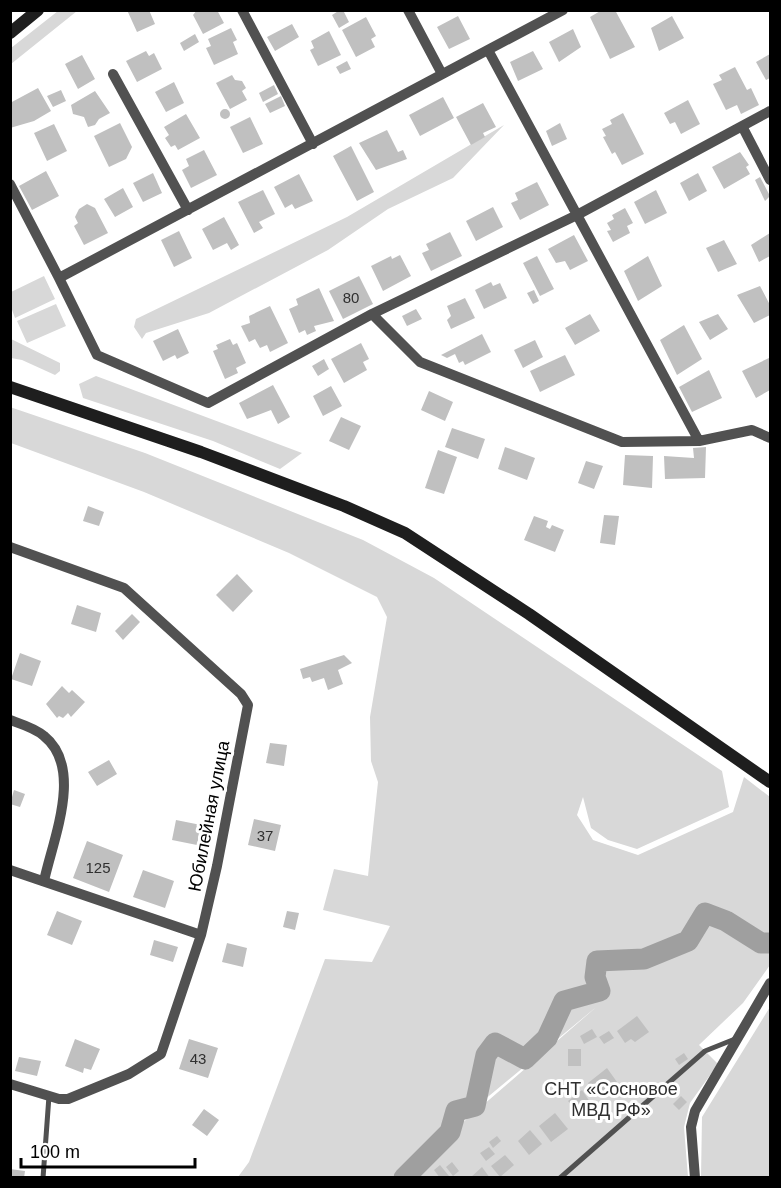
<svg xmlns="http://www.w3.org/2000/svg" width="781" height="1188" viewBox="0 0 781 1188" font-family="Arial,sans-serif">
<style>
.green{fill:#d8d8d8;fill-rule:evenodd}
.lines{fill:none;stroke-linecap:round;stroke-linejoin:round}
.river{stroke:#9f9f9f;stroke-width:21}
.building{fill:#c0c0c0}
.lane{stroke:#515151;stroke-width:5}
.street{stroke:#515151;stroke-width:10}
.secondary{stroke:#1e1e1e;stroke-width:12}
.labels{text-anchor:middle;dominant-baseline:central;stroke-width:6;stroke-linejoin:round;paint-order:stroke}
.number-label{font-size:15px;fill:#303030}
.street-label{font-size:18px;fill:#000;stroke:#fff}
.park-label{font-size:18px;fill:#2f2f2f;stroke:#fff}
</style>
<rect width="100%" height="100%" fill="#fff"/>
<path class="green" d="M58,11H77L11,64V48Z
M504,125L453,178L388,209L328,250L209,313L146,333L142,339L134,327L136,319L347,217Z
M44,276L55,299L15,318L11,307V292Z
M56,304L66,326L27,343L17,321Z
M11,339L60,363V371L55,375L22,360L11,358Z
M96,376L302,453L280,469L213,441L83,398L79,384Z
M10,407L145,453L363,540L434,578L722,771L729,807L637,849L608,840L591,828L583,797L577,815L593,840L638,855L733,812L744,777L770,797V965L743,1003L699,1045L718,1064L690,1103L684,1127L688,1177H238L249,1162L325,959L372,962L390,926L323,910L334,869L368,876L378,782L371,761L370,717L387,617L377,597L289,553L144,492L11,443ZM595,1008L594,1009L409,1169L424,1150Z
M770,1007V1177H701L702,1117Z"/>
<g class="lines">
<path class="river" d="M404,1178L450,1132L456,1111L475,1106L486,1055L495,1043L525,1059L547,1038L564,1001L600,991L595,977L597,961L644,959L688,941L705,913L726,921L761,943H770"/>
</g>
<path class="building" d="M127,10H149L155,24L137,32Z
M197,10H217L224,23L203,34L193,15Z
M340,10H343L349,22L339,28L332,15Z
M602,10H615L635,47L610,59L590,17Z
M458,16L470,39L449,49L437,27Z
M672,16L684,38L659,51L651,28Z
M366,17L376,36L371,39L375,47L356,57L342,30Z
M292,24L299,37L275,51L267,37Z
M231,28L237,40L233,42L238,54L214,65L206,48L211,46L208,39Z
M573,29L581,47L559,62L549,42Z
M329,31L341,55L318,66L310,50L314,48L311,41Z
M195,34L199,42L184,51L180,43Z
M146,51L149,56L154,53L162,69L137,82L126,61Z
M533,51L543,69L518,81L510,62Z
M770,54V78L766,80L756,62Z
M82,55L95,79L78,89L65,64Z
M347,61L351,69L340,74L336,67Z
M735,67L747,90L751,88L759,105L741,114L737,105L726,110L713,84L722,80L719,75Z
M232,75L235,80L242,81L246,88L242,91L247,100L230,109L216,83Z
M174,82L184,103L166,112L155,92Z
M274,85L278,94L263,102L259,93Z
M38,88L51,111L34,121L10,128V103Z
M61,90L66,101L53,107L47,96Z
M95,91L110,113L99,119L95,125L88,127L84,117L73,114L71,105Z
M281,96L285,106L270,113L265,104Z
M443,97L454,118L420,136L409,115Z
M688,100L700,124L681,134L675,122L670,124L664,113Z
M483,103L496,127L483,133L485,137L471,145L456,117Z
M220 114a5 5 0 1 1 10 0a5 5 0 1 1-10 0Z
M623,113L644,154L622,165L615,152L612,154L603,137L606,136L602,129L612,124L610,120Z
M186,114L200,138L178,150L175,145L171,147L165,138L169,135L164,127Z
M250,117L263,144L243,153L230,127Z
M120,123L132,147L126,159L109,167L94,136Z
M560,123L567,139L552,146L546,131Z
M54,124L67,151L47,161L34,133Z
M387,130L398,152L403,150L407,159L376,170L359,143Z
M351,146L374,192L357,201L333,156Z
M204,150L217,175L191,188L182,170L189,166L186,159Z
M740,152L749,165L746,167L750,174L724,189L712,167Z
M46,171L59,196L32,210L19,186Z
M153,173L162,193L143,202L133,183Z
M698,173L707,191L689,201L680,183Z
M299,174L313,201L295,209L292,204L285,208L274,187Z
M760,177L770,196L765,201L755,180Z
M537,182L549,205L520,220L511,203L518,200L515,193Z
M123,188L133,207L115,217L104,199Z
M263,190L275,214L259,222L263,228L254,233L238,202Z
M656,190L667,213L645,224L634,202Z
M87,204L95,208L108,233L84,245L74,226L78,223L75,217L79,209Z
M493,207L503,227L476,241L466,221Z
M625,208L633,223L627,226L630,233L613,242L607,231L611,230L607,223L614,219L612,215Z
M224,217L239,245L231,250L227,243L213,250L202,229Z
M179,231L192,258L174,267L161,240Z
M450,232L462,256L431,271L422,253L429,250L426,244Z
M770,233V256L759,262L751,245Z
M574,235L588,261L570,270L565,261L556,263L548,249Z
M724,240L737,264L718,272L706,248Z
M400,255L411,276L383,291L371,266L391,256L392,259Z
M537,256L554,289L540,296L523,263Z
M648,256L662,286L638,301L624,271Z
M359,276L373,304L343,319L329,291Z
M491,282L493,286L500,283L507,298L484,309L475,290Z
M760,286L770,305V315L754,323L737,295Z
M319,288L334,321L314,326L316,331L307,335L305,330L299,333L289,309L298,305L296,299Z
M534,290L539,301L533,304L527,293Z
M465,298L475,318L451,329L447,320L451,316L447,306Z
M270,306L288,343L270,352L267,345L260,348L255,339L249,342L241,326L250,323L249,316Z
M416,309L422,319L407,326L402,316Z
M590,314L600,331L575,345L565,328Z
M718,314L728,329L710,340L699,322Z
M684,325L702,359L677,375L660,340Z
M178,329L189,353L177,359L175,355L163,361L153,341Z
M482,334L491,352L465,365L463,361L459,363L455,354L447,358L441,355Z
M230,339L233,345L237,343L246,363L236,368L238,373L225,379L213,351L218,349L216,345Z
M535,340L543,357L523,368L514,350Z
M361,343L369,359L363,362L367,370L344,383L331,359Z
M565,355L575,375L540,392L530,371Z
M769,358L770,390L756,398L742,371Z
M324,359L329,369L318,376L312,366Z
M709,370L722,398L692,412L679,387Z
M273,385L290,417L278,424L271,410L247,419L239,403Z
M331,386L342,406L323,416L313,396Z
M429,391L453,402L445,421L421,410Z
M341,417L361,426L349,450L329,441Z
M452,428L485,439L478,459L445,447Z
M505,447L535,458L527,480L498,469Z
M706,447L705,478L665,479L664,456L694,458L693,448Z
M438,450L457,457L444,494L425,488Z
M625,455L653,456L652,488L623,485Z
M586,461L603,466L594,489L578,483Z
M88,506L104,512L99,526L83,521Z
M604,515L619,516L615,545L600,543Z
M534,516L548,521L546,527L550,529L552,525L564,530L555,552L524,540Z
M237,574L253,591L233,612L216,595Z
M77,605L101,613L96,632L71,624Z
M132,614L140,622L123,640L115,631Z
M20,653L41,661L32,686L11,679Z
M344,655L352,663L338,670L343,684L328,690L324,678L312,682L310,677L303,679L300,669Z
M62,686L69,693L72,690L85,702L71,717L68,713L63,718L59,716L57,718L46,704Z
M270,743L287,745L284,766L266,763Z
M109,760L117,774L97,786L88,772Z
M14,790L25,794L20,807L10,804Z
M254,819L281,825L275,851L248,845Z
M176,820L201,825L197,845L172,840Z
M87,841L123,855L109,892L73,878Z
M143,870L174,881L165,908L133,897Z
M57,911L82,921L72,945L47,935Z
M287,911L299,913L295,930L283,927Z
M154,940L178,947L173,962L150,955Z
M227,943L247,948L243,967L222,962Z
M637,1016L649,1032L635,1042L631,1039L625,1043L617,1031Z
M592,1029L597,1037L584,1044L580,1036Z
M609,1031L614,1038L604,1044L599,1037Z
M75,1039L100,1049L91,1070L84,1068L83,1073L65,1066Z
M189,1039L218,1048L208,1078L179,1069Z
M568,1049H581V1066H568Z
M684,1053L688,1059L679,1065L675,1059Z
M19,1057L41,1061L37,1076L15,1071Z
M607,1068L617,1082L598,1097L588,1083Z
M582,1090L590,1102L577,1112L568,1101Z
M681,1096L687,1102L679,1110L673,1104Z
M204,1109L219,1120L207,1136L192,1125Z
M555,1113L568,1129L551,1142L539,1126Z
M530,1130L542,1144L529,1155L518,1141Z
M497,1136L501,1141L493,1148L489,1142Z
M489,1147L495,1154L486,1161L480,1153Z
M505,1155L514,1165L500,1177L491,1166Z
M452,1162L459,1171L453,1176L446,1167Z
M440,1165L449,1176L448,1178H440L434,1170Z
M482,1167L490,1178H470Z
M10,1169L25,1171L24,1178H10Z"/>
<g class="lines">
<path class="lane" d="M43,1178L49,1096
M560,1178L705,1051L735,1039"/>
<path class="street" d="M242,10L313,144
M408,10L442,74
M488,50L699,441
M113,74L188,210
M742,126L770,180
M10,184L59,278L563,10
M59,278L97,355L208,403L372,314L577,215L770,111
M372,314L420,362L622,442L699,441L752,430L770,438
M10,547L124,588L241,694L248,705L217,866L201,935L161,1054L129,1074L68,1099H59L10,1084
M10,720C21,724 35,728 44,736C84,768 53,839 44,881
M10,870L201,935
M695,1178L691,1127L695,1111L770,983"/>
<path class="secondary" d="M10,33L38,10
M10,387L201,452L344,506L405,533L529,614L770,782"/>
</g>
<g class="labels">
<g class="number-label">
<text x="351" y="297">80</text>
<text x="265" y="835">37</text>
<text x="98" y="867">125</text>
<text x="198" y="1058">43</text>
</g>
<g class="street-label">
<text transform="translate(209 816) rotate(-79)">Юбилейная улица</text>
</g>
<g class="park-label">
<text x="611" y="1089">СНТ «Сосновое<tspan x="611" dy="21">МВД РФ»</tspan></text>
</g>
</g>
<rect width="781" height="1188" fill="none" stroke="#000000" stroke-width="24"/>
<path d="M21 1158v9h174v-9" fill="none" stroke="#000000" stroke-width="3"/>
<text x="30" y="1158" font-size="18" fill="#000000" stroke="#ffffff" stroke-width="4.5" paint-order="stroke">100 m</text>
</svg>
